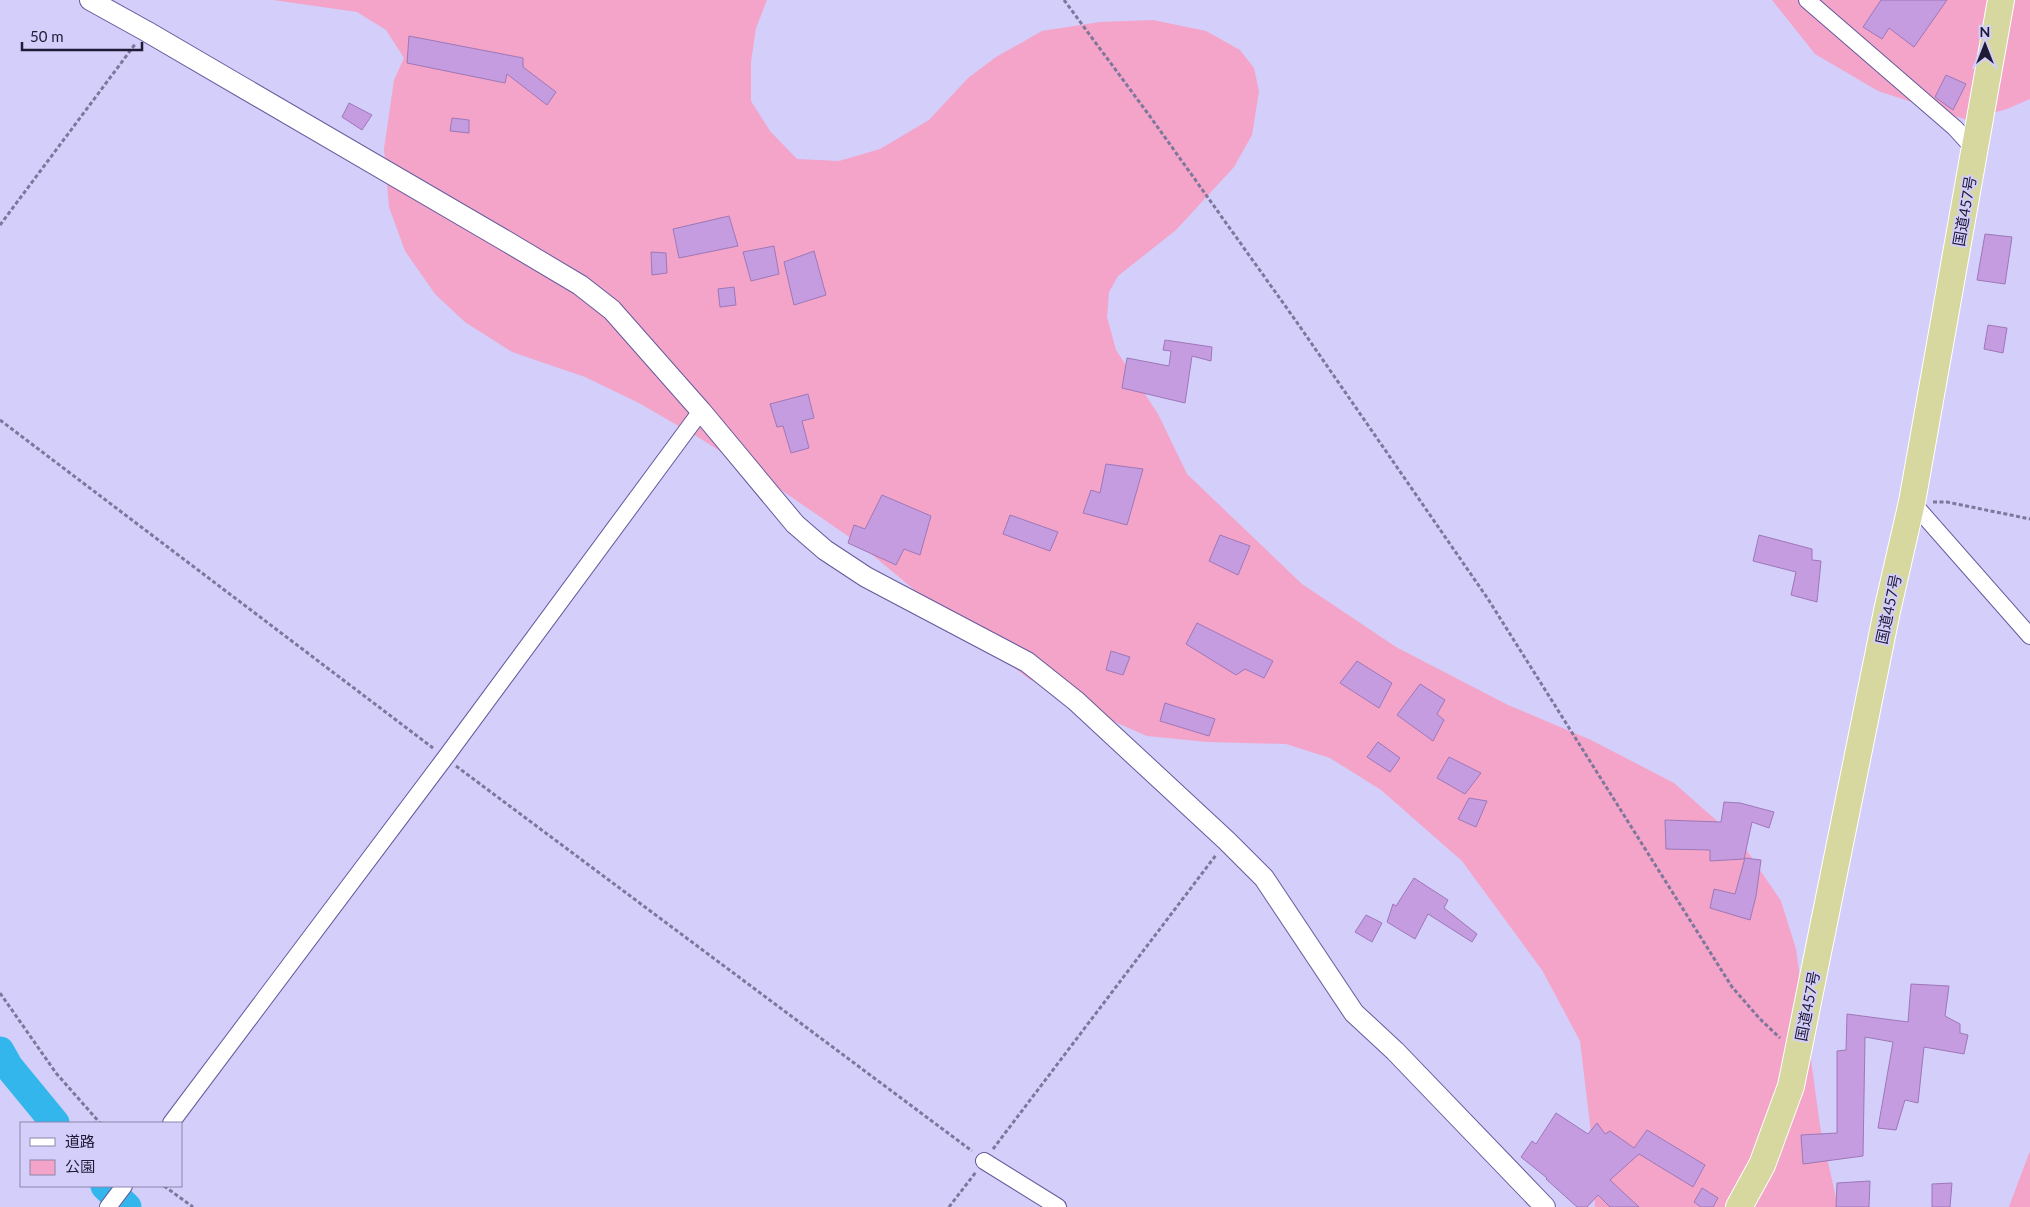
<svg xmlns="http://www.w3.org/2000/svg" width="2030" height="1207" viewBox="0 0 2030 1207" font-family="Lato,'Noto Sans JP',sans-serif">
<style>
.green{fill:#f3a4c8}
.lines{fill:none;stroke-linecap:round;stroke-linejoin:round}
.river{stroke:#32b6ec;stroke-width:29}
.building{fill:#c49cdf;stroke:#9e77b8}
.minor-casing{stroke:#66599c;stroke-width:18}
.tertiary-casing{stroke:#66599c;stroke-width:22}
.trunk-casing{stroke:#fff;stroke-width:28}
.path{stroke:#7d779b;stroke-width:3;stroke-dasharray:4 2.5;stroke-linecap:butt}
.minor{stroke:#fff;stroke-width:16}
.tertiary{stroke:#fff;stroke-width:20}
.trunk{stroke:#d6d89f;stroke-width:26}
.labels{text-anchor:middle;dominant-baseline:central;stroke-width:4;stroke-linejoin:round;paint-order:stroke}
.street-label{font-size:15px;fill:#1f1a35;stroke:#d4cefb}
</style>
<rect width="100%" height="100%" fill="#d4cefb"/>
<path class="green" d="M273,0H767L756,28L751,62V101L770,131L797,159L839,161L880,149L929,120L968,78L996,57L1042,31L1100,22L1153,20L1206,31L1240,50L1254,68L1259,91L1252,135L1234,167L1176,230L1118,276L1109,292L1107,317L1116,350L1158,414L1187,474L1302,584L1396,647L1508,705L1591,740L1674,783L1741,842L1781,901L1796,949L1820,1126L1838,1207H1595L1591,1133L1580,1041L1542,970L1462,861L1381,790L1330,758L1286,744L1207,742L1147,736L1101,716L1029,679L941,612L858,543L784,492L701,439L639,403L585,377L512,352L465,322L435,294L405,251L389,207L384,149L394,80L404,58L386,30L357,12Z
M1772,0H2030V99L2007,109L1967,120L1878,91L1815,54Z
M2030,1151V1207H2009L2010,1204Z"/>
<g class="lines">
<path class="river" d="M0,1051L9,1067L55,1123
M105,1186L127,1207"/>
</g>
<path class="building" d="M1881,0H1947L1914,47L1889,28L1882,39L1863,27Z
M409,36L523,58V67L556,92L547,105L507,74L505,83L407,63Z
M1946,75L1966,84L1953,110L1935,97Z
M349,103L372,115L362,130L342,117Z
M452,118L469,120V133L450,131Z
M729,216L738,246L679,258L673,229Z
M1985,234L2012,237L2005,284L1977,280Z
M774,246L779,274L751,281L743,252Z
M814,251L826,295L794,305L784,262Z
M651,252L666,253L667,273L652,275Z
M734,287L736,305L720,307L718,289Z
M1988,325L2007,328L2003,353L1984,349Z
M1165,340L1212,347L1211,361L1192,356L1185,403L1122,388L1127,358L1169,366L1171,351L1163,350Z
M808,394L814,418L802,421L809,448L791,453L783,426L777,427L770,404Z
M1106,464L1143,469L1127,525L1083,513L1091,490L1100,493Z
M882,495L931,516L920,555L904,549L896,565L848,543L854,525L865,529Z
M1010,515L1058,532L1050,551L1003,534Z
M1220,535L1250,546L1238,575L1209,561Z
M1759,535L1812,549V560L1821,561L1817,602L1791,595L1796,572L1753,561Z
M1197,623L1273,661L1264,678L1245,669L1236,675L1186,644Z
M1111,651L1130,657L1123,675L1106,670Z
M1357,661L1392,683L1379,708L1340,683Z
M1420,684L1445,700L1437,714L1444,720L1433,741L1397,715Z
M1165,703L1215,719L1209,736L1160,721Z
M1378,742L1400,758L1390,772L1367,757Z
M1449,757L1481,773L1465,794L1437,778Z
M1469,798L1487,801L1476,827L1458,819Z
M1724,802L1740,803L1774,812L1769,828L1752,822L1744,859L1710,861V850L1666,849L1665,820L1721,822Z
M1745,858L1761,860L1756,896L1750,920L1710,908L1714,889L1735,894Z
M1414,878L1448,900L1444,908L1477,934L1472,942L1428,914L1415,939L1387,922L1393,904L1396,906Z
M1366,915L1382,923L1372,942L1355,932Z
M1911,984L1949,986L1945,1016L1960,1024V1033L1968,1035L1964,1054L1924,1047L1918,1103L1905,1100L1896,1130L1878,1128L1893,1042L1865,1037L1863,1156L1803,1164L1801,1135L1837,1133V1051L1846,1050L1847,1014L1908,1022Z
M1556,1113L1588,1134L1597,1123L1605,1134L1610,1131L1634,1148L1647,1130L1705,1165L1693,1187L1639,1154L1610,1180L1639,1207H1610L1598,1195L1587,1207H1577L1546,1179L1547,1178L1521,1157L1532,1141L1536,1144Z
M1870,1181L1869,1207H1836L1837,1183Z
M1952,1183L1950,1207H1932V1184Z
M1702,1188L1718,1198L1713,1207H1701L1694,1202Z"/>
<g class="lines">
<defs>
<path id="minor" d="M1807,0L1955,128L1975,150
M1912,502L2030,636
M171,1123L445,758L701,411
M984,1161L1058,1207
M108,1207L124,1186"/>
<path id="tertiary" d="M90,0L146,31L506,241L580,285L612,310L701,411L795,524L825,550L866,577L1027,662L1076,701L1227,841L1264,878L1354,1013L1395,1051L1545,1207"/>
<path id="trunk" d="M1739,1207L1762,1165L1791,1086L1887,611L1912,502L2001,0"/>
</defs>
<use href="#minor" class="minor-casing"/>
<use href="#tertiary" class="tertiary-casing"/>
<use href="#trunk" class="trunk-casing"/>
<path class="path" d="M1064,0L1149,115L1296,321L1488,599L1732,987L1760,1019L1780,1038
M0,225L136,43
M0,420L433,748
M1933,502H1947L2030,519
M456,766L972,1151
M0,993L56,1073L100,1123
M993,1149L1216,855
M164,1186L193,1207
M949,1207L976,1172"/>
<use href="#minor" class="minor"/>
<use href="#tertiary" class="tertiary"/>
<use href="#trunk" class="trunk"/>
</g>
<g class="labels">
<g class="street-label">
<text transform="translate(1964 211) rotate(-80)">国道457号</text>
<text transform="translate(1888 609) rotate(-78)">国道457号</text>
<text transform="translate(1807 1006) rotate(-79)">国道457号</text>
</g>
</g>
<rect x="20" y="1122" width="162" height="65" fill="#d4cefb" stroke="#8c86ac"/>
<rect x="30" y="1138" width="25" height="8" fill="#ffffff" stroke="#8c86ac"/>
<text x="65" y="1147" font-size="15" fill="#1f1a35">道路</text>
<rect x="30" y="1160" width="25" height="15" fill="#f3a4c8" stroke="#8c86ac"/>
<text x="65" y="1172" font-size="15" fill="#1f1a35">公園</text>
<g transform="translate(1985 45)" stroke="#d4cefb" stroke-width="4" paint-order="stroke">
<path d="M0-4L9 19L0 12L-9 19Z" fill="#1f1a35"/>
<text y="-8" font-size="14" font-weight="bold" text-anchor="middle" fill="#1f1a35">N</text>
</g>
<path d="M22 42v8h120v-8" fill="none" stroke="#1f1a35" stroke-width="2.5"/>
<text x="30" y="42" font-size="15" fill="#1f1a35" stroke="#d4cefb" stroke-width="4" paint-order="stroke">50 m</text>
</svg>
